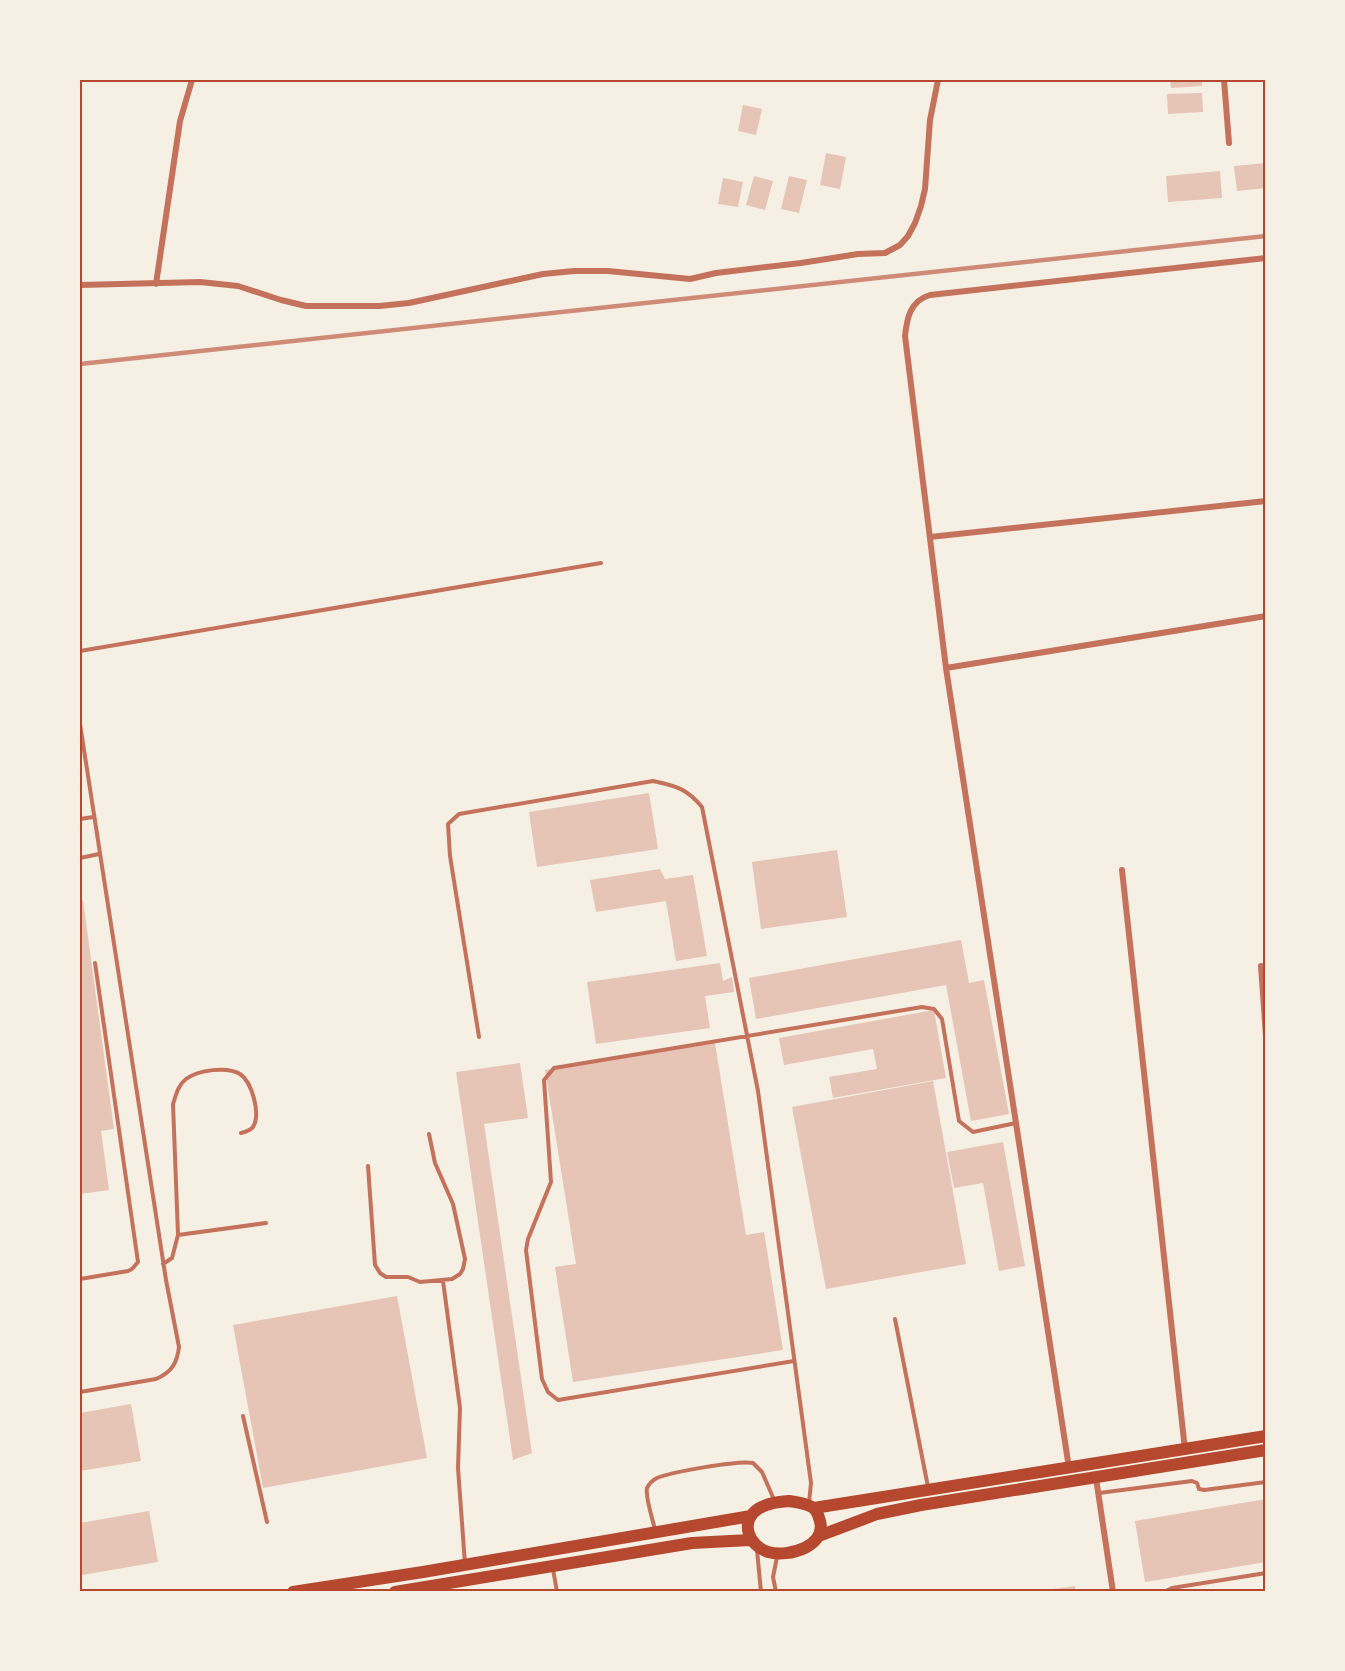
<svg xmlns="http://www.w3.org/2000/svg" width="1345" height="1671" viewBox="0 0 1345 1671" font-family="Arial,sans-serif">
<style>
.building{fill:#e6c5b7}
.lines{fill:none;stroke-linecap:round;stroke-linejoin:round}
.service{stroke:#c5725c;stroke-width:4}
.minor{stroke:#c5725c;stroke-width:6}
.primary{stroke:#b5482f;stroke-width:12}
.rail{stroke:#cf8b77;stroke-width:4.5}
.neatline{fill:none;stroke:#b5482f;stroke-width:2}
</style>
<rect width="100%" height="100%" fill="#f6efe4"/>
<path class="building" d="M1170,80H1202V86L1171,88Z
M1202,93L1203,112L1168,114L1167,94Z
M743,105L762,109L756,135L738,131Z
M826,153L846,157L840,189L820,185Z
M1266,163V188L1237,191L1234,166Z
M1220,171L1222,198L1168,202L1166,176Z
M754,176L773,181L765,210L746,205Z
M789,176L807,180L799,213L781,209Z
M723,178L743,182L738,207L718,204Z
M649,793L658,849L537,867L529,812Z
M837,850L847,917L761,929L752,862Z
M660,869L665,879L693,875L707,956L676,961L666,901L596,912L590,880Z
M83,900L114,1129L101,1131L109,1190L80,1194V901Z
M961,940L969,983L984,980L1009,1114L971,1121L946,985L756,1019L749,978Z
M720,963L723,981L732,977L734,992L705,996L710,1028L596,1044L587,982Z
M934,1010L946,1078L833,1098L829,1077L877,1069L873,1049L784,1065L779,1038Z
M715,1043L746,1235L764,1232L783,1350L573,1382L555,1267L576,1264L545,1070Z
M520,1063L528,1118L484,1124L532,1453L513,1460L456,1072Z
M933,1081L966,1264L826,1289L792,1107Z
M1003,1142L1025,1266L999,1271L983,1183L954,1188L947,1152Z
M397,1296L427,1458L263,1488L233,1325Z
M131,1404L141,1461L80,1471V1413Z
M1266,1499V1562L1145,1582L1135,1521Z
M149,1511L158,1562L82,1575L80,1559V1523Z
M1075,1586L1076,1592H1046V1590Z"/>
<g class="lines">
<path class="service" d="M80,651L601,563
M80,724L166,1280L179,1347C177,1363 172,1372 156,1379L80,1392
M80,819L93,817
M80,858L99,854
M479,1037L450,856L448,824L459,814L653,781C677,786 687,789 702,807L758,1091L811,1483L809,1503
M368,1166L375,1265L380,1273L386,1277H408L420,1282L452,1279L460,1274L463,1269L465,1259L453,1204L435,1163L429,1134
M178,1235L266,1223
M163,1264L172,1258L178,1235L173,1104C176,1095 178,1085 186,1079C198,1070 227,1066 240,1074C252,1082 261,1114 253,1127C250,1131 245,1132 241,1133
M80,1279L128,1271L132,1269L138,1262L95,963
M443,1281L460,1408L458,1468L465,1564
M895,1319L928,1487
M794,1361L558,1400L548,1392L542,1379L526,1250L528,1239L551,1182L544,1080L554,1068L922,1007L934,1009L942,1019L959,1121L973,1132L1016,1123
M243,1416L267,1522
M1099,1493L1192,1481L1197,1483L1199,1489L1204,1490L1266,1482
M655,1530C653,1520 645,1497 647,1488C649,1484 653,1480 657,1478C671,1472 739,1460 753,1463L762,1472L775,1502
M757,1550L761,1592
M553,1569L557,1592
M776,1592L773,1577L777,1557
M1164,1592L1172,1588L1266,1573"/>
<path class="minor" d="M1224,80L1229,143
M156,284L180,121L192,80
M80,285L200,282L238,286L281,300L306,306H379L409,303L543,274L574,271H608L690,279L716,273L801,263L858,254L885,253L900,245L908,236L915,223L921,206L925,189L930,120L938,80
M930,537L1266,501
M946,668L1266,616
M1122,870L1185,1450
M1261,966L1266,1036
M1069,1468L946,668L905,336C907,318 910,301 930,295L1266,258
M1096,1478L1113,1592"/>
<path class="primary" d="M789,1501C796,1502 805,1503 812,1507C815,1509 818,1514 819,1518C830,1546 788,1558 768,1552C749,1546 739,1522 758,1509C767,1503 778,1502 789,1501Z
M814,1508L1266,1436
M819,1536L877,1514L921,1505L1266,1450
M293,1592L423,1572L751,1516
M395,1592L692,1543L750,1540"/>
<path class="rail" d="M80,364L1266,236"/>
</g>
<rect width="1345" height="1671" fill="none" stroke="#f6efe4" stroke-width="162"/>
<rect x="81" y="81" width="1183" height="1509" class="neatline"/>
</svg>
